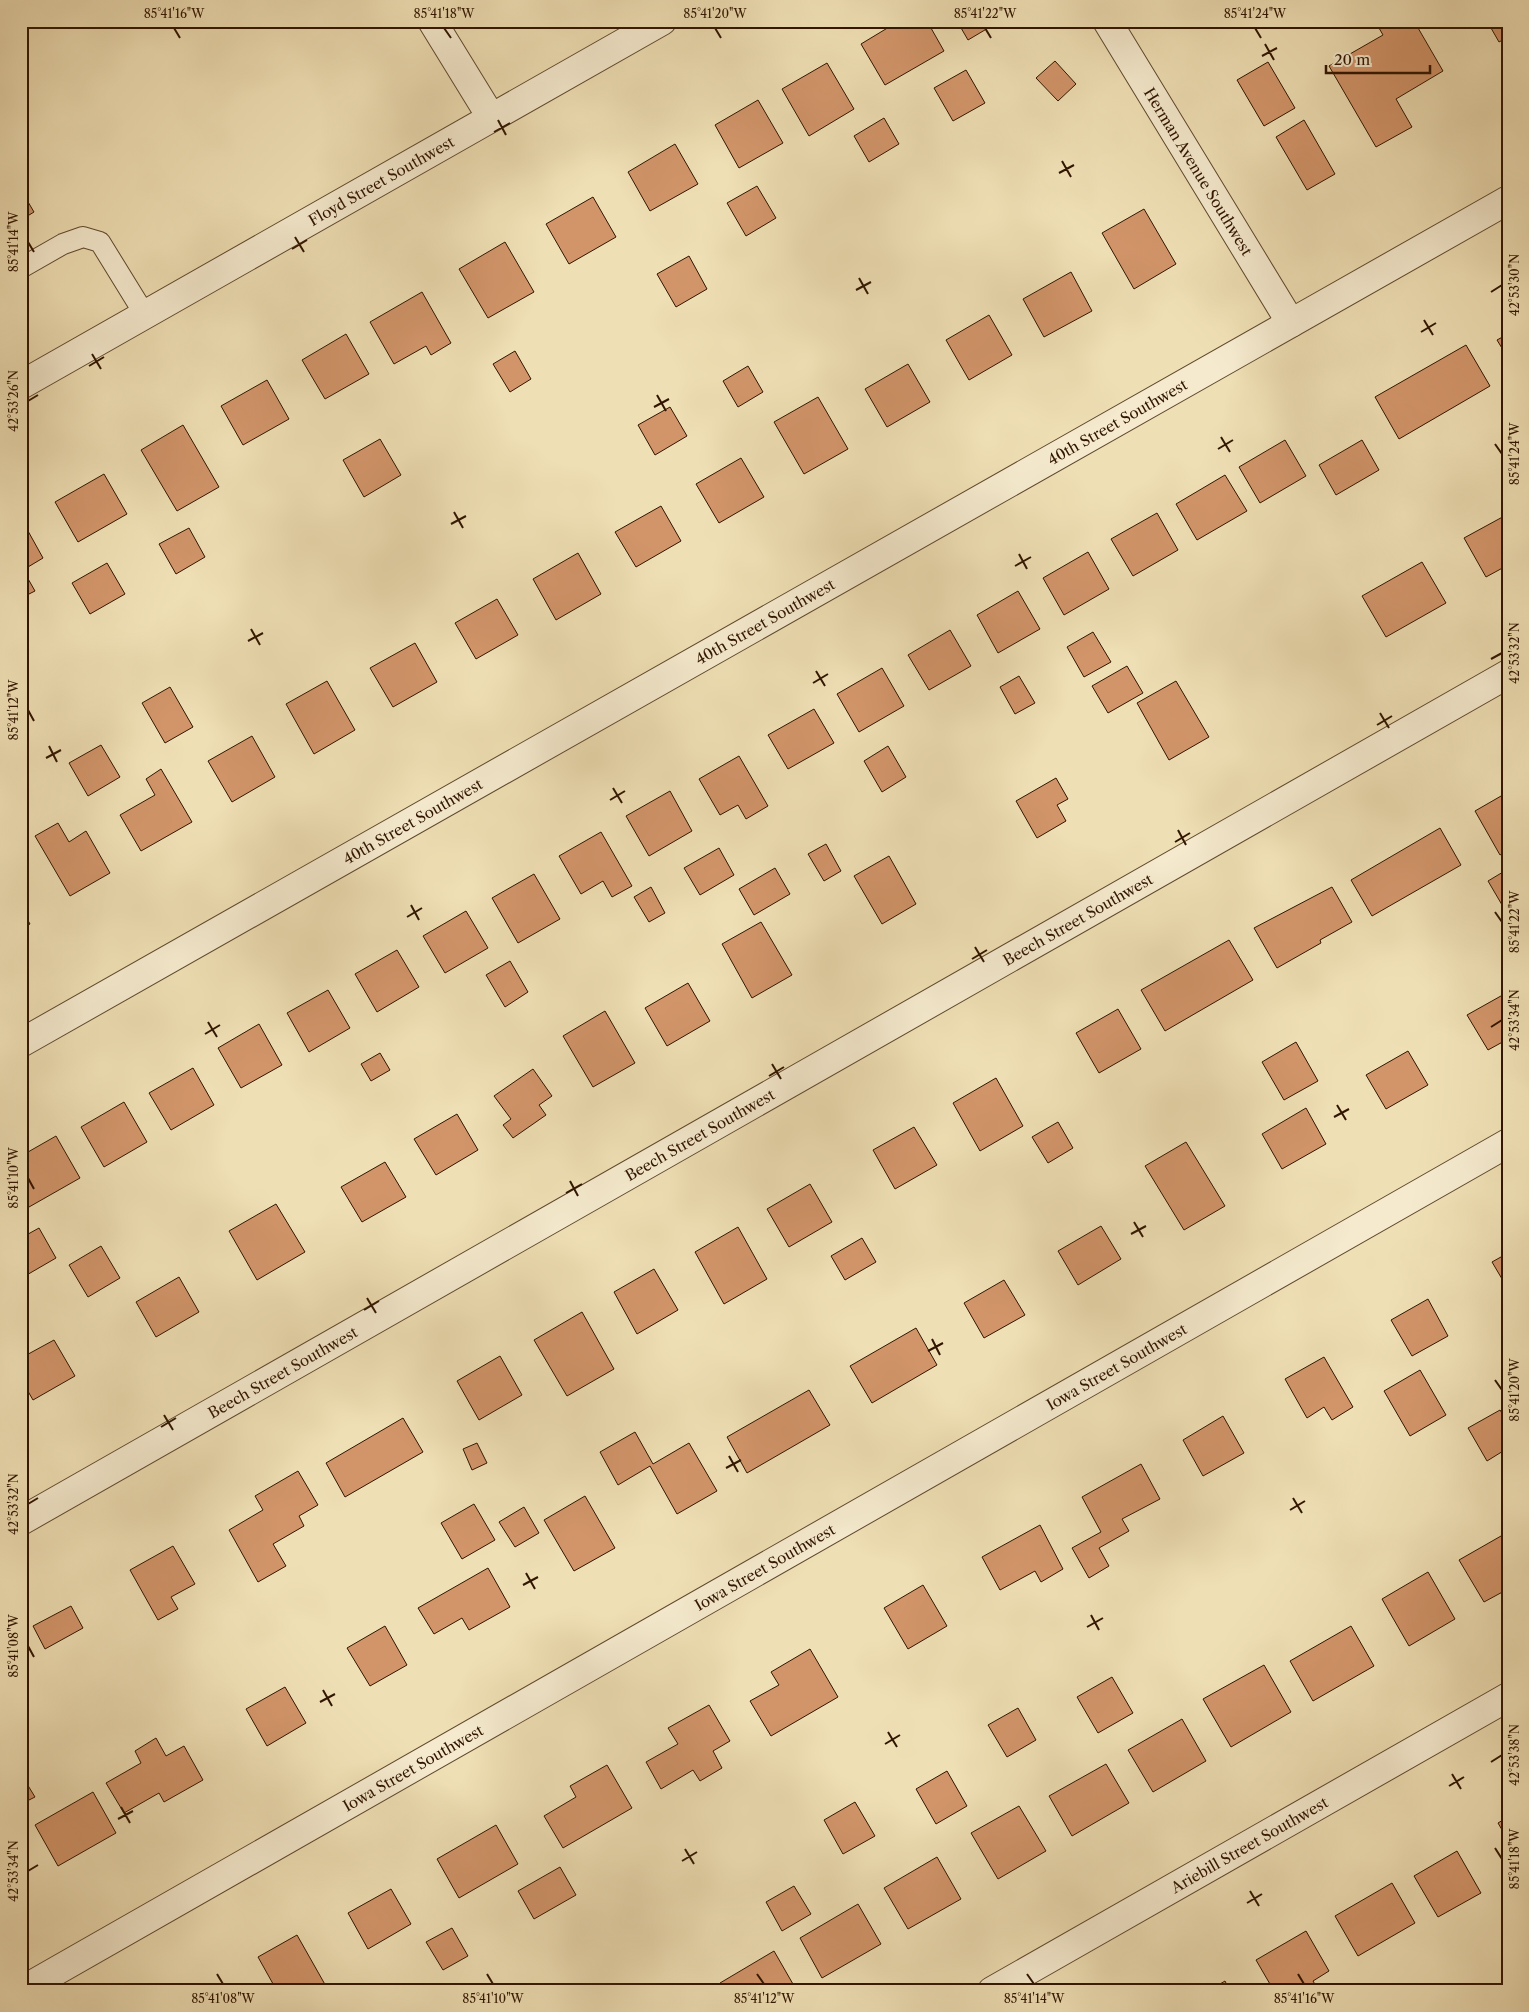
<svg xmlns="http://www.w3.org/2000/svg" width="1529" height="2012" viewBox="0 0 1529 2012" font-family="'Libre Caslon Text',serif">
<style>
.building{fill:#d2956a;stroke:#311500}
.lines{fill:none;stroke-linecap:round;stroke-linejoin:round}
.service-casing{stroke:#60482d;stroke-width:22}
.minor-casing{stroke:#60482d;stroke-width:30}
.service{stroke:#f5eace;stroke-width:20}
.minor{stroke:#f5eace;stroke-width:28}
.ticks{fill:none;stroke:#311500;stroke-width:2}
.labels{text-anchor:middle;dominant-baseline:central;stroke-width:4.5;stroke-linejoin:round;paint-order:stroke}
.street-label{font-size:15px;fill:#311500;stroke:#f5eace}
.neatline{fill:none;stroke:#311500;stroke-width:2}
.ticks-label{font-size:12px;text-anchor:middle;fill:#311500}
</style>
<rect width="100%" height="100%" fill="#efdfb4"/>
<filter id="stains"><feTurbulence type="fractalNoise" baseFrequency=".004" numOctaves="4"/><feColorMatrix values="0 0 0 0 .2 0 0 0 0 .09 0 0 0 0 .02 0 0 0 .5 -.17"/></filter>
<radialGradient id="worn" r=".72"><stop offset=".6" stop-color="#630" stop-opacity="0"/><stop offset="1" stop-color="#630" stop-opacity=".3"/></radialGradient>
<path class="building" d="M899,21H927L944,51L885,85L861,44Z
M957,21H1000L968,40Z
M1375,21H1414L1443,71L1396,99L1412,127L1376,147L1329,66L1383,35Z
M1487,21H1508V37L1499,42Z
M1055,61L1076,84L1058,101L1036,78Z
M1268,62L1295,108L1264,126L1237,80Z
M827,63L854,109L809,136L782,89Z
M966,70L985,103L953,121L934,88Z
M758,100L783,143L739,168L715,125Z
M884,118L899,144L869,162L854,136Z
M1304,120L1335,174L1307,190L1276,137Z
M675,144L698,184L650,211L628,172Z
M757,186L776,218L746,236L727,203Z
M21,190L34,212L21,220Z
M593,197L616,237L569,264L546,224Z
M1144,209L1176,264L1134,289L1102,233Z
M505,242L534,292L488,318L459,269Z
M689,256L707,289L676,307L657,274Z
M1071,272L1092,311L1044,337L1023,299Z
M422,292L451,343L431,355L426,346L394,364L370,322Z
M989,315L1012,355L969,380L946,340Z
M346,334L369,374L325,399L302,360Z
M1508,334V358L1497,340Z
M1466,345L1490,386L1399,439L1375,397Z
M515,351L531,379L510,392L493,364Z
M908,364L930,402L887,427L865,389Z
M748,366L763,392L738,407L723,381Z
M267,380L289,419L243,445L221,406Z
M818,397L848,449L804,474L774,422Z
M670,407L687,436L655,455L638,425Z
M183,425L219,487L177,511L141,450Z
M380,439L401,475L364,497L343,460Z
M1285,440L1306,476L1260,503L1239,467Z
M1362,440L1379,470L1336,495L1319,465Z
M741,458L764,497L719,523L696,484Z
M104,474L127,514L78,542L55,502Z
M1225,475L1247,511L1197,540L1176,504Z
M661,506L681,541L636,567L615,532Z
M1157,513L1178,550L1133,576L1111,539Z
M1508,514V565L1486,577L1464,538Z
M23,522L43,558L23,570L35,591L21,598Z
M189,528L205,557L176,574L159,544Z
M1088,552L1109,589L1064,615L1043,578Z
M578,553L601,594L556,620L533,579Z
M1422,562L1446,603L1386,637L1362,596Z
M107,563L125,594L90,614L72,583Z
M1018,591L1040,629L998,653L977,615Z
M497,599L518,635L476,659L455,623Z
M950,630L971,666L929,690L908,655Z
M1093,632L1111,662L1084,677L1067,647Z
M415,643L437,682L393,707L370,668Z
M1127,666L1143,693L1108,713L1092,686Z
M882,668L904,706L859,732L837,694Z
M1019,676L1035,703L1015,714L1000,687Z
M327,681L355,730L314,754L286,704Z
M1176,681L1209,737L1169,760L1137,703Z
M170,687L193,727L165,743L142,703Z
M814,709L834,743L788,769L768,735Z
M252,736L275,777L232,802L208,761Z
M101,745L120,777L88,796L69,763Z
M888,746L906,777L882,792L864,761Z
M739,756L768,806L746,819L738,805L720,815L699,779Z
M161,769L192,822L141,851L120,815L155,795L146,779Z
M1056,778L1068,799L1057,805L1066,821L1037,838L1016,801Z
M670,791L692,831L649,856L626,816Z
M1508,792V850L1500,855L1475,811Z
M58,823L69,842L86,831L110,873L70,896L35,836Z
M1440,828L1461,865L1372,916L1351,880Z
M601,832L632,886L612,897L603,881L581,894L559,856Z
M826,844L841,871L824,881L808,854Z
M719,848L734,875L700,895L684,868Z
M889,856L916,904L882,924L854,876Z
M775,868L790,894L754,915L739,889Z
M1508,869V908L1505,910L1488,881Z
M534,874L560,919L518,943L492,898Z
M651,887L665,913L649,922L634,897Z
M1332,887L1352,922L1320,940L1321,943L1277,968L1254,928Z
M21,908L30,924L21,929Z
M466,911L488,948L445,973L423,936Z
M761,922L792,975L752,998L722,944Z
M1229,940L1253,980L1165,1031L1141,990Z
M397,950L419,987L377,1012L355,974Z
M510,961L528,992L505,1007L486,975Z
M688,983L710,1021L667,1046L645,1008Z
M328,990L350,1028L309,1052L287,1013Z
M1508,992V1039L1488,1050L1467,1015Z
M1118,1009L1141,1049L1099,1073L1076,1033Z
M605,1011L635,1063L593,1087L563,1036Z
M259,1024L282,1065L241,1088L218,1048Z
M1296,1042L1318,1081L1284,1100L1262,1062Z
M1408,1051L1428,1085L1386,1109L1366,1075Z
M380,1053L390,1070L371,1081L361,1064Z
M193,1068L214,1105L171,1130L149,1093Z
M533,1069L552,1096L539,1105L546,1115L513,1138L503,1125L511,1119L494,1096Z
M996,1078L1023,1126L980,1151L953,1103Z
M124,1102L147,1142L104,1167L81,1127Z
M1306,1108L1326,1144L1282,1169L1262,1134Z
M457,1114L478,1150L436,1175L414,1139Z
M1058,1122L1073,1148L1048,1163L1032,1137Z
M914,1127L937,1165L895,1189L873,1150Z
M56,1136L80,1178L22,1211L21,1156Z
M1186,1142L1225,1206L1184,1230L1145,1166Z
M385,1162L406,1197L362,1222L341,1187Z
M810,1184L832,1222L789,1247L767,1209Z
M276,1204L305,1252L257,1280L229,1231Z
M1101,1226L1121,1259L1078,1285L1058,1251Z
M738,1227L767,1279L724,1304L695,1252Z
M39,1228L56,1258L25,1276L21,1270V1238Z
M862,1238L876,1262L845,1280L831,1256Z
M101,1246L120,1278L88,1297L69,1265Z
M1508,1253V1289L1492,1262Z
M654,1269L678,1310L637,1334L614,1292Z
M179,1277L199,1312L156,1337L136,1302Z
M1004,1280L1025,1315L984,1338L964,1303Z
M1428,1299L1448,1336L1412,1356L1391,1320Z
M582,1312L614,1369L567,1396L534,1340Z
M916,1328L937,1365L872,1403L850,1366Z
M54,1340L75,1376L33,1400L21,1379V1358Z
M500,1356L522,1395L479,1420L457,1381Z
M1324,1357L1353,1407L1332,1420L1324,1407L1307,1418L1285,1379Z
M1420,1370L1446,1415L1410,1436L1384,1391Z
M809,1390L830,1425L747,1473L727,1437Z
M1500,1410L1508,1422V1448L1487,1461L1468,1428Z
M1223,1416L1244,1453L1203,1476L1183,1440Z
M403,1418L423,1452L345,1497L326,1463Z
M635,1432L653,1464L689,1443L717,1491L677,1514L650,1466L618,1485L600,1452Z
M477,1443L487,1463L472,1470L463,1449Z
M1141,1464L1160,1499L1122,1519L1129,1531L1099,1548L1109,1566L1089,1578L1072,1548L1101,1532L1082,1497Z
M298,1471L318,1505L299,1516L304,1526L273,1544L286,1566L258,1582L229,1530L263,1510L255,1496Z
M585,1496L615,1548L574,1571L544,1520Z
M474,1504L495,1540L462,1559L441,1523Z
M524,1507L539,1533L515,1547L499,1522Z
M1040,1525L1063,1569L1041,1582L1035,1571L1000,1590L982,1557Z
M1508,1532V1589L1484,1602L1459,1560Z
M173,1546L195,1584L171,1597L178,1609L158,1620L130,1570Z
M488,1568L510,1607L469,1630L462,1618L434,1634L418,1608Z
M1428,1572L1455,1619L1409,1646L1382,1599Z
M923,1585L947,1626L908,1649L884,1608Z
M71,1606L83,1628L45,1649L33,1626Z
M385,1626L407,1665L370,1686L347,1648Z
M1351,1626L1374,1666L1313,1701L1290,1661Z
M810,1649L838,1697L771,1736L750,1701L779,1685L771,1672Z
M1264,1665L1291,1712L1231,1747L1203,1699Z
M1112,1677L1133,1713L1098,1733L1077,1697Z
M285,1687L306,1723L267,1746L246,1709Z
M709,1705L730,1741L713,1751L722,1768L700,1781L693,1770L661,1789L646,1762L678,1744L668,1728Z
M1018,1708L1036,1740L1007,1757L988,1725Z
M1182,1719L1206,1761L1153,1792L1128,1750Z
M156,1738L166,1756L184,1746L203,1780L164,1802L159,1793L124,1813L106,1783L141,1763L135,1751Z
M1106,1764L1129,1803L1072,1836L1049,1796Z
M607,1765L632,1808L563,1848L544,1816L576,1797L570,1786Z
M947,1771L967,1806L936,1824L916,1789Z
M21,1774L35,1797L21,1804Z
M93,1792L116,1833L58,1866L35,1825Z
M855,1802L875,1836L843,1854L824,1820Z
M1019,1806L1046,1851L998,1879L971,1833Z
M1508,1817V1840L1498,1823Z
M496,1825L518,1864L459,1898L437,1859Z
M1457,1851L1481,1893L1438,1917L1414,1876Z
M937,1857L961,1899L908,1929L884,1888Z
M560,1867L576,1895L534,1919L518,1891Z
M1392,1883L1415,1923L1358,1956L1335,1916Z
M794,1886L811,1914L782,1931L766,1902Z
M391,1889L411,1924L368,1949L348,1913Z
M858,1904L881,1944L822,1978L800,1938Z
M452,1928L468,1956L443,1970L426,1942Z
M1306,1931L1329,1971L1313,1981L1319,1991H1274L1256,1960Z
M297,1935L327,1988L323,1991H277L258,1957Z
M774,1951L797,1991H724L720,1983Z
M1225,1981L1230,1991H1208Z"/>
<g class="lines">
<defs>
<path id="service" d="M21,268L63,244L83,237L100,242L145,315"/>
<g id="minor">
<path d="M432,21L491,117"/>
<path id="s1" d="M1107,21L1291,323"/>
<path id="s2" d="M21,385L662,21"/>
<path id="s3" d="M21,1043L1508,200"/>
<path id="s4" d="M21,1521L1508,674"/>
<path id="s5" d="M21,1991L1508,1143"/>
<path id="s6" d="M992,1991L1508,1697"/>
</g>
</defs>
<use href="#service" class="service-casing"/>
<use href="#minor" class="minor-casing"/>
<use href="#service" class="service"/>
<use href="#minor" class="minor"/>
</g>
<path class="ticks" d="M174,28L180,38M444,28L451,38M715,28L721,38M985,28L991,38M1255,28L1261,38M1265,44L1274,60M1262,56L1277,48M498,120L506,135M494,132L510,123M1062,161L1071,177M1059,173L1074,165M295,237L304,252M28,242L34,252M292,249L307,240M859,278L868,294M856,290L871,282M1491,292L1502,285M1424,320L1433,335M1421,332L1436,323M92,354L101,369M89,366L104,357M657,395L666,411M28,401L38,395M654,407L669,399M1221,437L1230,452M1495,444L1502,454M1218,449L1233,440M454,512L463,528M451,524L466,516M1019,554L1027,569M1015,566L1031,557M251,629L260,645M248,641L263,633M1491,659L1502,653M816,671L825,686M813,683L828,674M28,710L34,721M1380,713L1389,728M1377,725L1392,716M49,746L57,762M46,758L61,750M613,788L622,803M610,800L625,791M1178,830L1186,845M1175,842L1190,833M411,905L419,920M1495,912L1502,922M407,917L422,908M975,947L984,962M972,959L987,950M208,1022L217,1037M1491,1027L1502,1020M205,1034L220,1025M772,1064L781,1079M769,1076L784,1067M1337,1105L1346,1120M1334,1117L1349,1109M28,1178L34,1189M570,1181L578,1196M566,1193L582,1184M1134,1222L1143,1237M1131,1234L1146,1226M367,1298L376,1313M364,1310L379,1301M932,1339L940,1355M928,1351L943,1343M1495,1380L1502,1390M164,1415L173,1430M161,1427L176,1418M729,1456L738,1472M726,1468L741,1460M1293,1498L1302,1513M28,1504L38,1498M1290,1510L1305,1501M526,1573L535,1589M523,1585L538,1577M1091,1615L1099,1630M1087,1627L1103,1618M28,1646L34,1657M323,1690L332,1706M320,1702L335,1694M888,1732L897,1747M885,1744L900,1735M1491,1762L1502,1755M1452,1774L1461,1789M1449,1786L1464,1777M121,1807L130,1823M118,1819L133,1811M1495,1848L1502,1859M685,1849L694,1864M682,1861L697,1852M28,1871L38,1865M1250,1891L1259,1906M1247,1903L1262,1894M217,1974L223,1984M487,1974L493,1984M757,1974L764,1984M1027,1974L1034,1984M1298,1974L1304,1984"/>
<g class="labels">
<g class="street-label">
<text stroke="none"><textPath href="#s1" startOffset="176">Herman Avenue Southwest</textPath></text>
<text stroke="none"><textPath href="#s2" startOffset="414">Floyd Street Southwest</textPath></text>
<text stroke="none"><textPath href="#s3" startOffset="1260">40th Street Southwest</textPath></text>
<text stroke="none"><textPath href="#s3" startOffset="855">40th Street Southwest</textPath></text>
<text stroke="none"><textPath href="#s3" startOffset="450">40th Street Southwest</textPath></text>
<text stroke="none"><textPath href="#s4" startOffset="1216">Beech Street Southwest</textPath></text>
<text stroke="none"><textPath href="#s4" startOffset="781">Beech Street Southwest</textPath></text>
<text stroke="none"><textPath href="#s5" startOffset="1261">Iowa Street Southwest</textPath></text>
<text stroke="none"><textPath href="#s4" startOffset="301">Beech Street Southwest</textPath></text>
<text stroke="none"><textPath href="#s5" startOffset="856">Iowa Street Southwest</textPath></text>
<text stroke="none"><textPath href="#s5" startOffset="451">Iowa Street Southwest</textPath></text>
<text stroke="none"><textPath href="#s6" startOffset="296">Ariebill Street Southwest</textPath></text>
</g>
</g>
<rect width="1529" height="2012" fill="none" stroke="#efdfb4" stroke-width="55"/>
<path d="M1326 65v8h104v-8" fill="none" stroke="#311500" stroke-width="2.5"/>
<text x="1334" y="65" font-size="15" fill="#311500" stroke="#f5eace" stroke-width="4" paint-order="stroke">20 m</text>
<rect x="28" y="28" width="1474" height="1956" class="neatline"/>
<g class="ticks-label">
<text x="174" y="18">85°41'16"W</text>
<text x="444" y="18">85°41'18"W</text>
<text x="715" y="18">85°41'20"W</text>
<text x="985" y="18">85°41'22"W</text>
<text x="1255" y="18">85°41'24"W</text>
<text transform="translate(14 242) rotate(-90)" y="4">85°41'14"W</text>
<text transform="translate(1515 285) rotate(-90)" y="4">42°53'30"N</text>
<text transform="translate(14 401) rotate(-90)" y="4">42°53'26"N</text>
<text transform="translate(1515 454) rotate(-90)" y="4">85°41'24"W</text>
<text transform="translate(1515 653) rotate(-90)" y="4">42°53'32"N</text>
<text transform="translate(14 710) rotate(-90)" y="4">85°41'12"W</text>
<text transform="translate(1515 922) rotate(-90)" y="4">85°41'22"W</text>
<text transform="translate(1515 1020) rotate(-90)" y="4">42°53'34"N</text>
<text transform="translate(14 1178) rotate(-90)" y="4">85°41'10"W</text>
<text transform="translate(1515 1390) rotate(-90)" y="4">85°41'20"W</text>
<text transform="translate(14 1504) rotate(-90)" y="4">42°53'32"N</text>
<text transform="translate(14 1646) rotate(-90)" y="4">85°41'08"W</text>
<text transform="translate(1515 1755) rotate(-90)" y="4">42°53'38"N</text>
<text transform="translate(1515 1859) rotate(-90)" y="4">85°41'18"W</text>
<text transform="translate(14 1871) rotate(-90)" y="4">42°53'34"N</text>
<text x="223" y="2003">85°41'08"W</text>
<text x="493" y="2003">85°41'10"W</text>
<text x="764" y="2003">85°41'12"W</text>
<text x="1034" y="2003">85°41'14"W</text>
<text x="1304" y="2003">85°41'16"W</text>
</g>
<rect width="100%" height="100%" filter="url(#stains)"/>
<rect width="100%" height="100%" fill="url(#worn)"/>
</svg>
